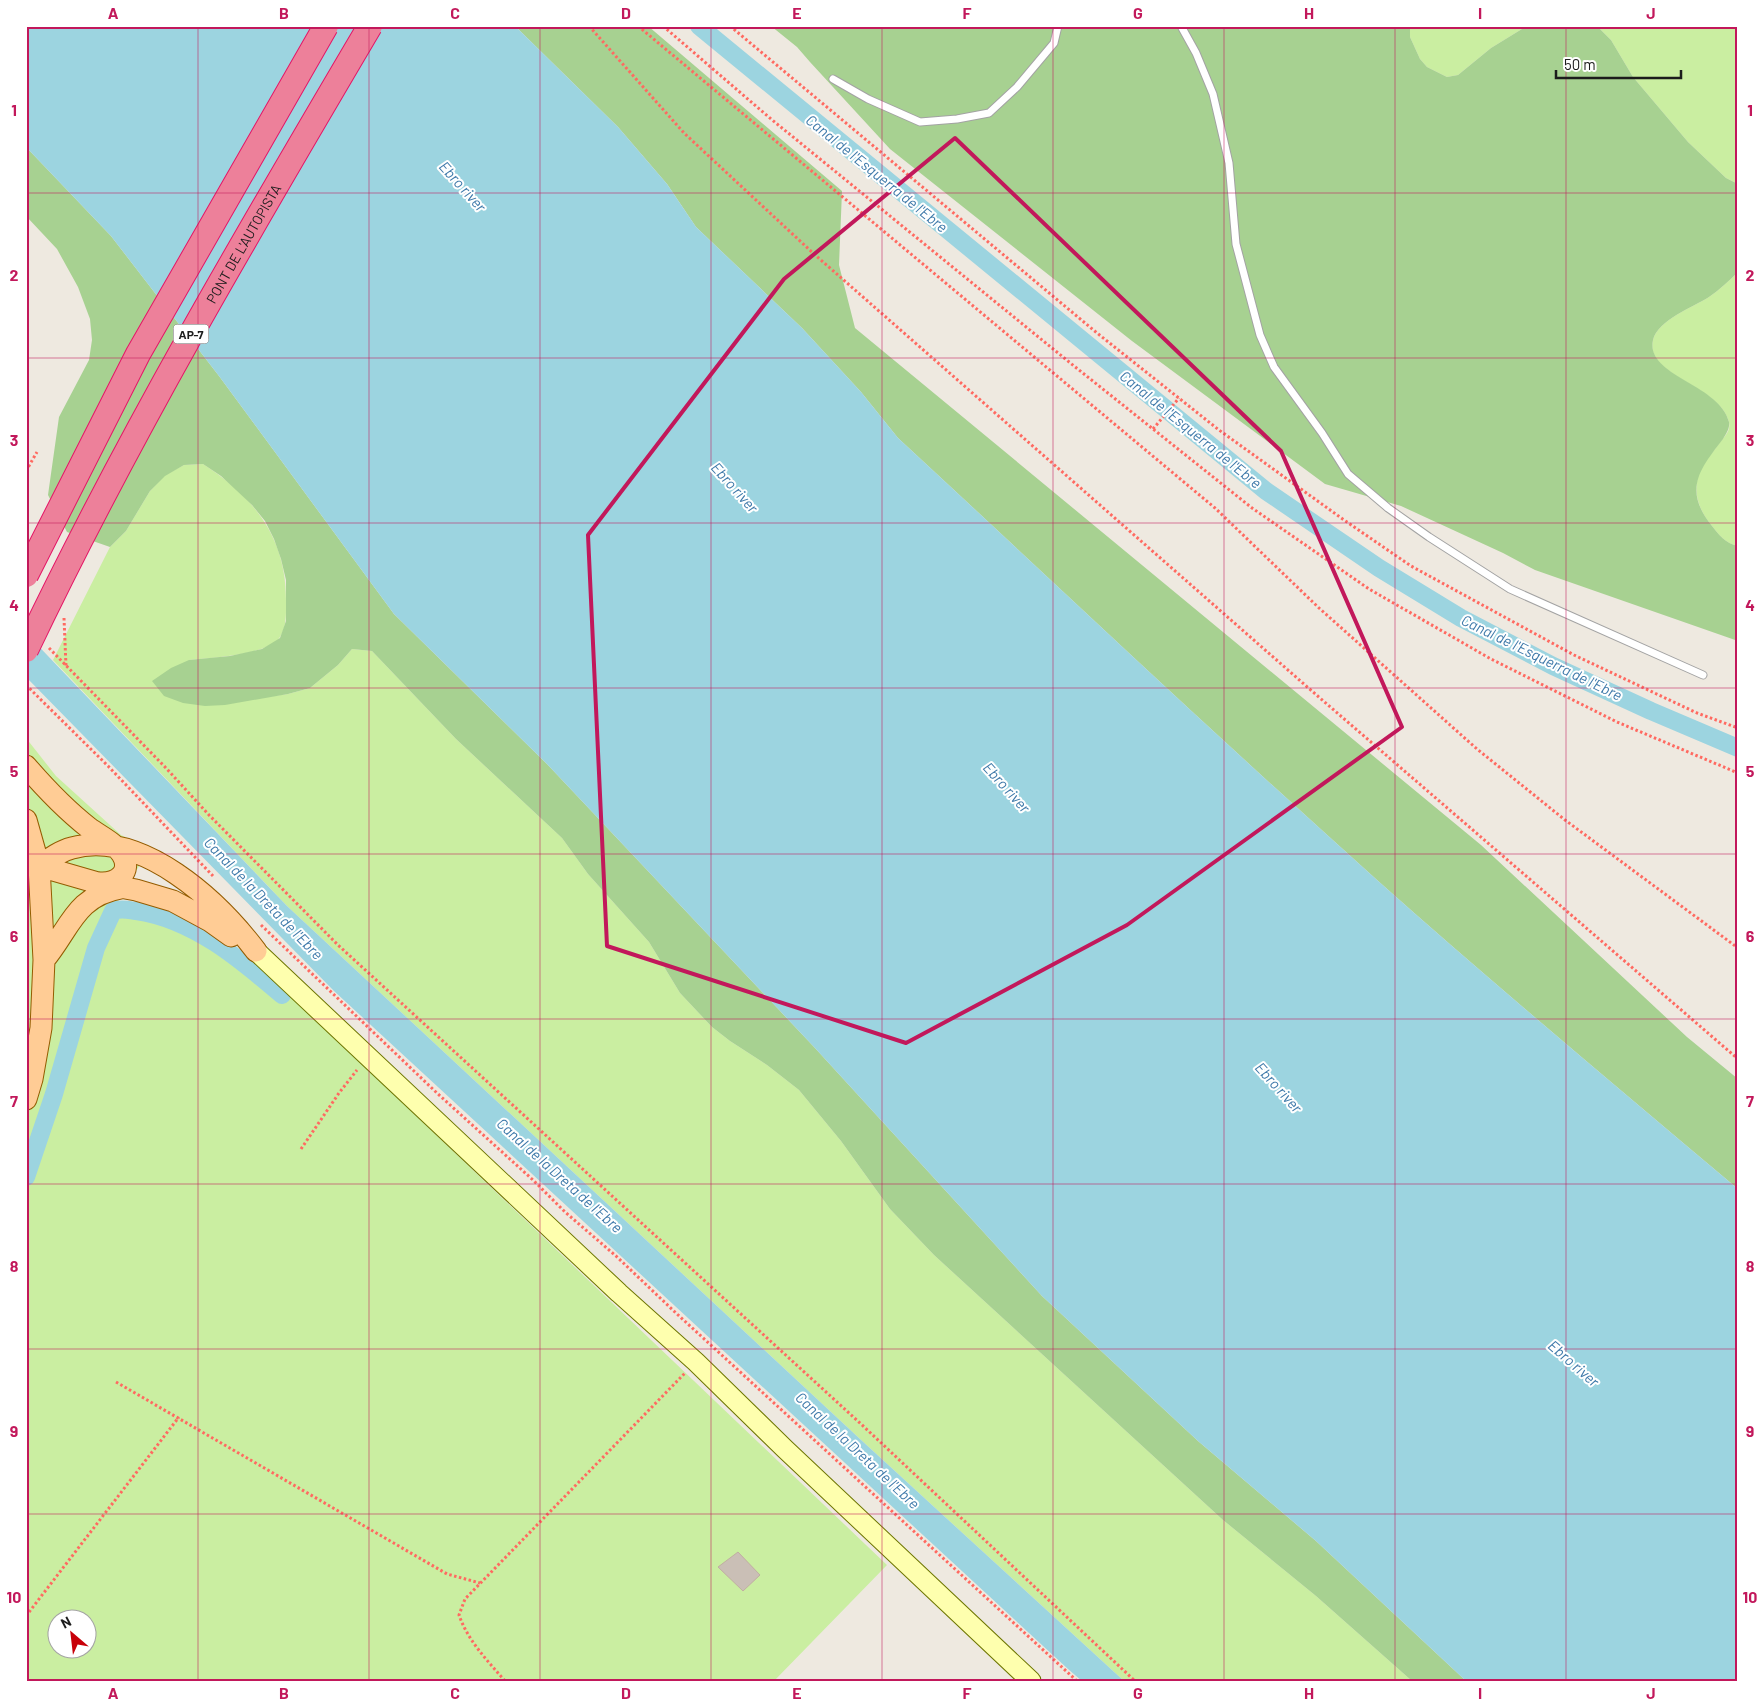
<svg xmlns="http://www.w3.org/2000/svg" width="1764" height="1707" viewBox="0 0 1764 1707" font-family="Barlow,sans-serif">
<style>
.grass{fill:#caeea1;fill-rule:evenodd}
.forest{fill:#a7d191}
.water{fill:#9cd4e0}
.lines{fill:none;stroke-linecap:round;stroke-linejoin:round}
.canal{stroke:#9cd4e0;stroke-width:18}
.building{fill:#cabfb6;stroke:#c1aea2}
.lane-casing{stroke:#a3a3a3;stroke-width:9}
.secondary-casing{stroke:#6e7600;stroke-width:21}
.primary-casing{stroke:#945c00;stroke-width:23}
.path{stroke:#ff6a61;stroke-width:3;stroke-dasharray:2.5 2.5;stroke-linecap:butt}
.lane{stroke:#fff;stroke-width:7}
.secondary{stroke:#feffae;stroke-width:19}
.primary{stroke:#ffcc95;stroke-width:21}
.highway-bridge-casing{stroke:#e41566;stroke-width:26;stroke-linecap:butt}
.highway-bridge{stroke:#ed809a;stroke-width:24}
.marked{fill:none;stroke:#c2185b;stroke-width:4;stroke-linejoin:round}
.grid{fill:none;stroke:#c2185b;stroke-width:1;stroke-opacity:0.55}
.labels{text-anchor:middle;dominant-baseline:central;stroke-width:4;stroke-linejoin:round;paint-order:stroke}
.shield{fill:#fff;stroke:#606060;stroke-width:1}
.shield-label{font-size:12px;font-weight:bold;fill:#1c1c1c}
.street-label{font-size:14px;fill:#1c1c1c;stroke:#fff}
.water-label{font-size:15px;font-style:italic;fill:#3f7aaa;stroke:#fff}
.neatline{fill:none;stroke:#c2185b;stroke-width:2}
.grid-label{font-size:16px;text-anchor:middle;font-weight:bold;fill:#c2185b}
</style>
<rect width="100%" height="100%" fill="#eee9e0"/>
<path class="grass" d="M1410,26H1527L1491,48L1458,75L1447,77L1427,67L1420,59L1410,37Z
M1597,26H1738V184L1726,178L1688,142L1633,77L1611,40Z
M1738,272V546C1725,543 1719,535 1712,526C1697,508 1691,488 1702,466C1707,458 1715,450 1720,442C1725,436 1731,430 1729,422C1720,385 1644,376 1653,340C1658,320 1693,307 1709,297C1719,290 1729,281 1738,272Z
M203,464C254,497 286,537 286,600C286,612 287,627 280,637C269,655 209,658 189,660L266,697L288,694L310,688L338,665L352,649L372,651L456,739L562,838L588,874L649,942L680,993L712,1027L730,1041L767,1065L799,1090L841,1141L890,1209L934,1255L1223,1520L1316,1596L1412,1681H1124L860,1439L287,906L53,660L110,547L126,531L150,491L165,475L184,465Z
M26,738L56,776L121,835L151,849L116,900L194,922L262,969L887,1565L774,1681H26ZM58,1620H88V1650H58Z"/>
<path class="forest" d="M515,26H648L842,191L839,265L855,328L1481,845L1687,1037L1738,1079V1189C1617,1087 1495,985 1377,880C1215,735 1058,586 898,438L861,392L802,328L696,227L667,184L618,127Z
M771,26H1410V37L1420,59L1427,67L1447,77L1458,75L1491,48L1527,26H1597L1611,40L1633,77L1688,142L1726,178L1738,184V272C1729,281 1719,290 1709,297C1693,307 1658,320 1653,340C1645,376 1720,384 1729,422C1730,428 1726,434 1723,439C1699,470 1683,490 1712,526C1719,535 1725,543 1738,546V641L1535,570L1503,553L1401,506L1325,484L1132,341L890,149L810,62L797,47Z
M26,147L111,236L219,376L394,614L547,764L815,1048L1042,1296L1198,1441L1316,1541L1466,1681H1412L1316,1596L1223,1520L934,1255L890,1209L841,1141L799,1090L767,1065L730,1041L712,1027L680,993L649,942L588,874L562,838L456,739L372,651L352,649L338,665L310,688L288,694L225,705L205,706L183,703L164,696L152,681L171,668L189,660L230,656L262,649L280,638L286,621V580L281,559L274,539L265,521L252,505L221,476L203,464L184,465L165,476L150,491L126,531L110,547L67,532L48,495L59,417L89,360L92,340L90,319L78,287L57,249L26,216Z"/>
<path class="water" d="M26,26H515L618,127L667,184L696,227L802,328L861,392L898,438C1058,586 1215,735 1377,880C1495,985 1617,1087 1738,1189V1681H1466L1316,1541L1198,1441L1042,1296L815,1048L547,764L394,614L219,376L111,236L26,147Z
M26,633L287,906L860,1439L1124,1681H1082L1068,1669L334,991L26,677Z"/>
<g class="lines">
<path class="canal" d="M699,26L1266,491L1379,568L1461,618L1553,666L1651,711L1738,748
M26,1177L54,1094L96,948L113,911C121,908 128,910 136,911C193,919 240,959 282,995"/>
</g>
<path class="building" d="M738,1552L760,1575L743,1591L718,1567Z"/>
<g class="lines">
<defs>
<path id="lane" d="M1181,26L1196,53L1213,94L1229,163L1236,244L1260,335L1274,367L1322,433L1348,474L1388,508L1429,537L1510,589L1703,675
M833,79L868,99L920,122L957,119L989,113L1017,87L1054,43L1058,26"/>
<path id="secondary" d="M256,951L619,1293L696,1362L785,1449L1031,1681"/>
<path id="primary" d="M26,766C45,788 66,810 89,828C100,836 115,843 122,854C133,872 117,884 100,883
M26,820L39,866L44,960L41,1028L32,1079L26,1099
M39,866C49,859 60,851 72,848C142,829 218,901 256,951
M39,866L98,883L136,890L173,901L210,921L231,936
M44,960C70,929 75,896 121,888"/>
</defs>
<use href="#lane" class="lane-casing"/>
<use href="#secondary" class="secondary-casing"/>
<use href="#primary" class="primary-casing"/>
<path class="path" d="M589,26L684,133L814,254L1313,692L1738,1059
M638,26L1215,508L1319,608L1477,749L1565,820L1738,948
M663,26L771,119L1074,366L1252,508L1369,589L1491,659L1617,722L1738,773
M730,26L1097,333L1219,430L1344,520L1411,566L1574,655L1697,713L1738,728
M1153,429L1179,398
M26,471L37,452
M64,618L66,666
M49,648L166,768L209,815L338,945L861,1424L1135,1681
M26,685L108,766L213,876
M261,925L438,1094L533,1180L565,1212L616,1256L677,1314L1077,1681
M301,1149L339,1093L357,1070
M116,1382L447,1574L480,1583
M26,1616L179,1417
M505,1681C487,1660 468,1641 459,1615L465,1599L685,1373"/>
<use href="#lane" class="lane"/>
<use href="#secondary" class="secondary"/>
<use href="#primary" class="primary"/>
<defs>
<g id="highway-bridge">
<path d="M26,575L138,354L326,26"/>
<path id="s1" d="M26,650C128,436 249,231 370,26"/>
</g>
</defs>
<use href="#highway-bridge" class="highway-bridge-casing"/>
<use href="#highway-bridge" class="highway-bridge"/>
</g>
<path class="marked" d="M955,138L1281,451L1402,727L1127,925L906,1043L607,946L588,535L784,279Z"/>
<path class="grid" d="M198,26V1681M369,26V1681M540,26V1681M711,26V1681M882,26V1681M1053,26V1681M1224,26V1681M1395,26V1681M1566,26V1681M26,193H1738M26,358H1738M26,523H1738M26,688H1738M26,854H1738M26,1019H1738M26,1184H1738M26,1349H1738M26,1514H1738"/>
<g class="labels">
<rect class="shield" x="173.5" y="324.5" width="35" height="19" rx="4"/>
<g class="shield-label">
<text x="191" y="334">AP-7</text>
</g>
<g class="street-label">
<text stroke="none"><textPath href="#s1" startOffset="461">PONT DE L'AUTOPISTA</textPath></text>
</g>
<g class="water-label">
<text transform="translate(877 173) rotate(39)">Canal de l'Esquerra de l'Ebre</text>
<text transform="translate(463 186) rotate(48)">Ebro river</text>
<text transform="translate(1191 429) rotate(39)">Canal de l'Esquerra de l'Ebre</text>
<text transform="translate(735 487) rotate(48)">Ebro river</text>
<text transform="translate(1542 657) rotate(26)">Canal de l'Esquerra de l'Ebre</text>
<text transform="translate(1007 787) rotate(48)">Ebro river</text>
<text transform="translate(264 898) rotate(46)">Canal de la Dreta de l'Ebre</text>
<text transform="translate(1279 1087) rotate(48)">Ebro river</text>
<text transform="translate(560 1175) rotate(42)">Canal de la Dreta de l'Ebre</text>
<text transform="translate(1574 1363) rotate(41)">Ebro river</text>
<text transform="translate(858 1450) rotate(43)">Canal de la Dreta de l'Ebre</text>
</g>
</g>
<rect width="1764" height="1707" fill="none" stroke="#ffffff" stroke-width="55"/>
<g transform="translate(72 1634) rotate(332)"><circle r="24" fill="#ffffff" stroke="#a4a4a4"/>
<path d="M0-4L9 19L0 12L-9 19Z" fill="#c80009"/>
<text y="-8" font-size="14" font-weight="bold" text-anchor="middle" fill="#1c1c1c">N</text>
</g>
<path d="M1556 70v8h125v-8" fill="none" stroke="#1c1c1c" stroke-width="2.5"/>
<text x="1564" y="70" font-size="15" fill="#1c1c1c" stroke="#ffffff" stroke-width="4" paint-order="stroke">50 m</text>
<rect x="28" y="28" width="1708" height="1652" class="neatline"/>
<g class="grid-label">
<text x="113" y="19">A</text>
<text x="284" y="19">B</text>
<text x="455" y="19">C</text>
<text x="626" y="19">D</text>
<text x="797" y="19">E</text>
<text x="967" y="19">F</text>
<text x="1138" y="19">G</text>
<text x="1309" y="19">H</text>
<text x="1480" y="19">I</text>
<text x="1651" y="19">J</text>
<text x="14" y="116">1</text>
<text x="1750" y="116">1</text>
<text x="14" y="281">2</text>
<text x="1750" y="281">2</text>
<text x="14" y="446">3</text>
<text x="1750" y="446">3</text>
<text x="14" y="611">4</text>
<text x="1750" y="611">4</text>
<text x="14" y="777">5</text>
<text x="1750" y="777">5</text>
<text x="14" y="942">6</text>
<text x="1750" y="942">6</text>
<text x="14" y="1107">7</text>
<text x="1750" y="1107">7</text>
<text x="14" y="1272">8</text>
<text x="1750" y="1272">8</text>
<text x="14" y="1437">9</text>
<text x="1750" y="1437">9</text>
<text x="14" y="1603">10</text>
<text x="1750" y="1603">10</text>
<text x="113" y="1699">A</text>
<text x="284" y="1699">B</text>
<text x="455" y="1699">C</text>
<text x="626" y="1699">D</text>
<text x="797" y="1699">E</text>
<text x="967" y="1699">F</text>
<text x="1138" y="1699">G</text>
<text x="1309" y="1699">H</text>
<text x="1480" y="1699">I</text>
<text x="1651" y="1699">J</text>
</g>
</svg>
